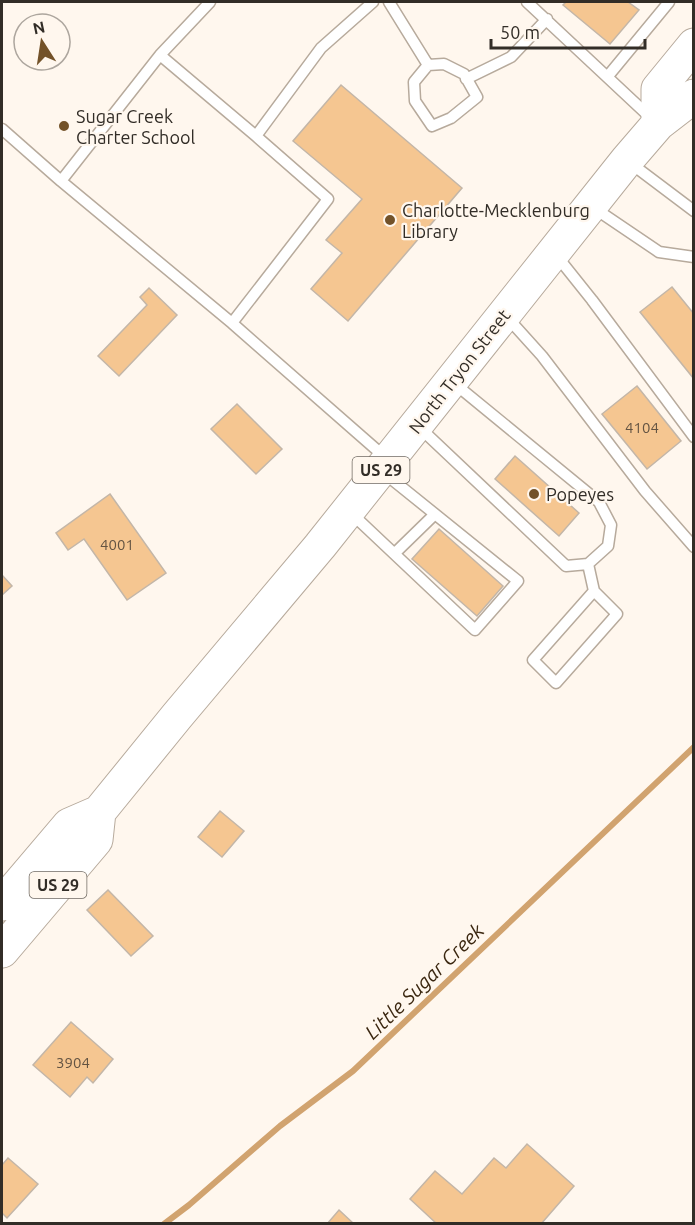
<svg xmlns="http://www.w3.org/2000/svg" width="695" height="1225" viewBox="0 0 695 1225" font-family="Ubuntu,sans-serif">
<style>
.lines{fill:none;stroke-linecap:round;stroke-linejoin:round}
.stream{stroke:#d1a36f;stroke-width:6}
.building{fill:#f5c691;stroke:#c3b6a8;stroke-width:1.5}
.service-casing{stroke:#b7aa9c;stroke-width:13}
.primary-casing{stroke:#b7aa9c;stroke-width:35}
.service{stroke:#fff;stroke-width:10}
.primary{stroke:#fff;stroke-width:33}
.poi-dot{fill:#735229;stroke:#fff7ee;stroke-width:2}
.labels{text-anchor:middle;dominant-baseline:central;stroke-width:4.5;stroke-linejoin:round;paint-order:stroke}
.number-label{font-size:15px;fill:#635342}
.shield{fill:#fff7ee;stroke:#706a63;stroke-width:1.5}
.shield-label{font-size:16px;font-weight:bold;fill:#322d27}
.poi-label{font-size:18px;fill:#322d27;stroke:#fff7ee;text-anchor:start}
.street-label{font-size:18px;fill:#322d27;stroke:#fff7ee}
.water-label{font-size:20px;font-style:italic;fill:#3b2710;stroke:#fff7ee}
</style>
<rect width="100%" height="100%" fill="#fff7ee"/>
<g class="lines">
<path class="stream" d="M164,1224L189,1205L280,1126L353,1071L694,747"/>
</g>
<path class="building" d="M566,2H628L639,10L610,44L563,5Z
M341,85L462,188L348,321L311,289L342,253L326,240L362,199L293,141Z
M672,287L694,314V379L640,312Z
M149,288L177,315L119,376L98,356L147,305L140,297Z
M637,386L681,441L647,469L602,414Z
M237,404L282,449L256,474L211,429Z
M515,456L579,513L559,536L495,479Z
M110,494L166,573L127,600L84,539L68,550L56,533Z
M439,529L503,586L477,616L412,559Z
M2,575L12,586L2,595Z
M220,811L244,831L222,857L198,837Z
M108,890L153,936L131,956L87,910Z
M71,1022L113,1059L93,1083L87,1077L70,1097L33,1065Z
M527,1144L574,1186L541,1224H437L410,1199L435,1171L462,1194L494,1158L506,1168Z
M8,1158L38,1184L7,1218L2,1213V1165Z
M339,1210L354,1224H327Z"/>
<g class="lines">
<defs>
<path id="service" d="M210,2L160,55L61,181L232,323L386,458
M389,2L428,65
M527,2L651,118
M160,55L256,136L328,199L232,323
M444,64L464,74L477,97L451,118L432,126L415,101L414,82L428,65Z
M608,76L669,2
M466,79L511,57L547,19
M2,129L61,181
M256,136L321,48L373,2
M629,162L694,211
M594,208L659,252L694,257
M556,255L592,300L694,437
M506,316L542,356L645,491L694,547
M419,427L566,566L588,564L608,546L611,525L599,502L455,384
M351,513L475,630L518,581L384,473
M395,553L434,515
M588,564L594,591L533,660L556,683L617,614L594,591"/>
<path id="primary" d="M658,124V89L694,45
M2,904L69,825L99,812L177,716L320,546L627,160L658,124L694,96
M2,951L96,840L99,812"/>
</defs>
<use href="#service" class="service-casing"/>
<use href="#primary" class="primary-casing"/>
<use href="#service" class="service"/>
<use href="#primary" class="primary"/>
</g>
<g class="poi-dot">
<circle cx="64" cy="126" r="6"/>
<circle cx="390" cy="220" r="6"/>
<circle cx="534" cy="494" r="6"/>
</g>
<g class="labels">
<g class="number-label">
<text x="642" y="427">4104</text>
<text x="117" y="544">4001</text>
<text x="73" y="1062">3904</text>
</g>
<g class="shield">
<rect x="352.5" y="457" width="57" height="26" rx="4.5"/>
<rect x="29.5" y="872" width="57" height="26" rx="4.5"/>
</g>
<g class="shield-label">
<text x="381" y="470">US 29</text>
<text x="58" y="885">US 29</text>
</g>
<g class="poi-label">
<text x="76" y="116">Sugar Creek<tspan x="76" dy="21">Charter School</tspan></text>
<text x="402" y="210">Charlotte-Mecklenburg<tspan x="402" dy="21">Library</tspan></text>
<text x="546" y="494">Popeyes</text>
</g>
<g class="street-label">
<text transform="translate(459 371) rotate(-52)">North Tryon Street</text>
</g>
<g class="water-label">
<text transform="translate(424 981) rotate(-44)">Little Sugar Creek</text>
</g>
</g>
<rect width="695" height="1225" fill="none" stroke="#322d27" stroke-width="6"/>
<g transform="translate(42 42) rotate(348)"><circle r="28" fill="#fff7ee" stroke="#ada69e" stroke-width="1.5"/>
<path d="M0-4.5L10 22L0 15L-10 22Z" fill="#735229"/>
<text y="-9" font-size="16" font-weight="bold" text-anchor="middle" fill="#322d27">N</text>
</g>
<path d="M491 39v9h154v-9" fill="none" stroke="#322d27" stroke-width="3"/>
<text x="500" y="39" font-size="18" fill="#322d27" stroke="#fff7ee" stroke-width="4.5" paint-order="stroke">50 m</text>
</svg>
